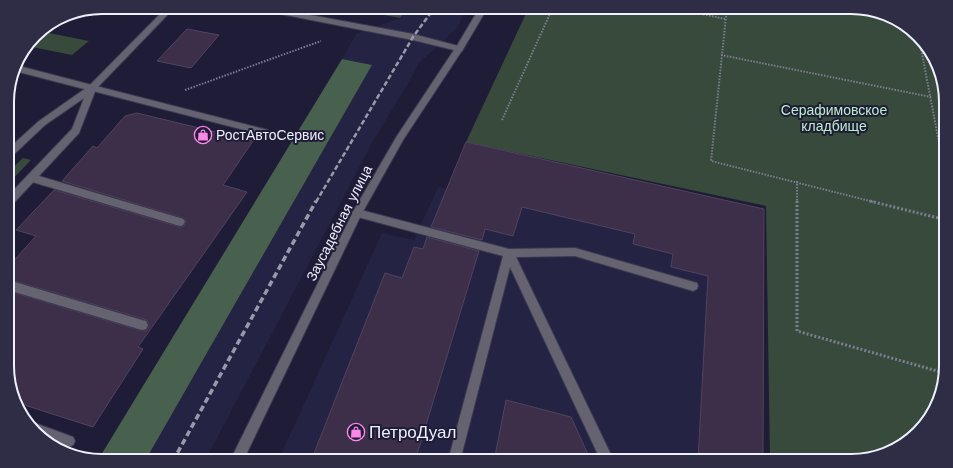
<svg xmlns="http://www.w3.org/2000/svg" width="953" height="468" viewBox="0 0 953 468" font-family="'Work Sans',sans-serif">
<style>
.built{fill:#252343}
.green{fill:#374a3c}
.forest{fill:#48604e}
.building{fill:#3d2f49;stroke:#51435e}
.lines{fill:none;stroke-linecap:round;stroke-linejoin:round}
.service-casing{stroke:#3b3a52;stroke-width:2}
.minor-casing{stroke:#3b3a52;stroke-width:2}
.tertiary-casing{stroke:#3b3a52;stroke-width:2}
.path-far1{stroke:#7e7e92;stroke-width:2;stroke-dasharray:1.5 1.5;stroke-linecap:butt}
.path{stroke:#7e7e92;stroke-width:3;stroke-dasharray:2 2;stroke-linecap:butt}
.service{fill:#666370;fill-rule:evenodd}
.minor{fill:#666370;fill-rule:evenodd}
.tertiary{fill:#666370;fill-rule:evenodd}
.rail-far1{stroke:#9999ac;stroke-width:2.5;stroke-dasharray:5 2.5;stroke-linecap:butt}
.rail{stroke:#9999ac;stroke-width:3.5;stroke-dasharray:6 3.5;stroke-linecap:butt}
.labels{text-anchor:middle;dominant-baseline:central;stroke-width:4;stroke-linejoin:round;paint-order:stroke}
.park-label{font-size:14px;fill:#bdeeca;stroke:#1e1c36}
.poi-label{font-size:14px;fill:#eff0fe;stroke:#1e1c36;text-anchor:start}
.street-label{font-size:14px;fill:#eff0fe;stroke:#1e1c36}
.near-poi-label{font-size:17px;fill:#eff0fe;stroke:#1e1c36;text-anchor:start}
.rim{fill:none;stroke:#eff0fe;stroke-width:2}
</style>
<rect width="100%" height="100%" fill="#1e1c36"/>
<path class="built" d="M409,7H466L458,27L419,63L406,87L373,141L205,461H145L372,65L342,59L356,34L400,18Z
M466,142L764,209L763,461H278L382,233L414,240L438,187L447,189Z"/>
<path class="green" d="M341,7H409L400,18Z
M529,7H851L893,17L927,44L945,90L946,366L936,408L904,445L857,461H770L766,206L466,142Z
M39,31L89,41L72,55L27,46Z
M23,158L31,160L7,185V173Z"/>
<path class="forest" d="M342,59L372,65L145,461L98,460Z"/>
<path class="building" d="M187,29L219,35L191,68L157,61Z
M137,113L253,141L223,185L247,192L138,347L143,349L93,427L18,403L8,379V291L142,331L147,330L149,326L147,320L8,279V267L36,236L16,230L54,190L180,227L184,226L186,221L183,218L62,181L93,146L97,148L125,116Z
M466,142L764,209L763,461H698L708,276L671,267L673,254L633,244L635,234L522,207L513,236L485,229L482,240L431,227Z
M427,237L479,251L415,461H311L385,273L402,278L414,247L423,249Z
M506,400L571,417L591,461H494Z"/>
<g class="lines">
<defs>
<path id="service" d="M92,85L268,130L272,133L268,136L89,90L88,88Z
M32,174L180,218L183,219L185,222L183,225L180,226L29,181L27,178L29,175Z
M357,209L509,249L575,248L697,283L698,286L697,289L693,291L575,256L516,257L614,461H601L510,267L460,461H448L503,256L354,216L352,213L354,210Z
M8,280L142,320L146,321L148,325L146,329L142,330L8,290Z
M32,422L73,437L75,441L73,445L69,447L45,439L27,424Z"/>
<path id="minor" d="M480,7H488L462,51H456L455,49Z
M15,65L92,85L96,88L92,91L15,71Z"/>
<path id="tertiary" d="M167,7H175L96,89L79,133L10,207L7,208V197L72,129L84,98L45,125L10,158L7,159V150L39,121L89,86Z
M251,7H267L413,34L462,47L463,49L403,140L361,215L243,461H230L354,210L397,136L454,50L413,40L255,9Z"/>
</defs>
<use href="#service" class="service-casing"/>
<use href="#minor" class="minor-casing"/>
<use href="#tertiary" class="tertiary-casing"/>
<path class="path-far1" d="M671,7L725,19
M727,7L711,161L874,202
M919,38L945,174
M721,55L931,97
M185,90L321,41
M502,120L553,7
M797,181V202"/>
<path class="path" d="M797,201V331L944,373
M870,201L946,220"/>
<use href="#service" class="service"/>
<use href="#minor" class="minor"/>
<use href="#tertiary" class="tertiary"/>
<path class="rail-far1" d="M316,202L413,37L435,7"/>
<path class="rail" d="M173,461L316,201"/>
</g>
<defs>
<symbol id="shop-ring" viewBox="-11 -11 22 22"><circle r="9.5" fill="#1e1c36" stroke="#fb87e6" stroke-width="1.5"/><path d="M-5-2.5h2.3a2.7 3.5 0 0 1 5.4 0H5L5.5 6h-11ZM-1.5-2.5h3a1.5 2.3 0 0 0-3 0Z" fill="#fb87e6"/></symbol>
</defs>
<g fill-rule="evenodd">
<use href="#shop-ring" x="193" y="125" width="20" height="20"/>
<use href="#shop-ring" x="346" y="422" width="20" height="20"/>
</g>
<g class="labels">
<g class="park-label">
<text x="834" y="110">Серафимовское<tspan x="834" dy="16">кладбище</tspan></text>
</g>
<g class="poi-label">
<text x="216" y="135">РостАвтоСервис</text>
</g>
<g class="street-label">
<text transform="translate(339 223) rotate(-63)">Заусадебная улица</text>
</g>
<g class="near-poi-label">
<text x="369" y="432">ПетроДуал</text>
</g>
</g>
<path d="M0 0H953V468H0ZM102 14H851A88 88 0 0 1 939 102V366A88 88 0 0 1 851 454H102A88 88 0 0 1 14 366V102A88 88 0 0 1 102 14Z" fill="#2f2d46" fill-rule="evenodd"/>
<path class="rim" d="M102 14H851A88 88 0 0 1 939 102V366A88 88 0 0 1 851 454H102A88 88 0 0 1 14 366V102A88 88 0 0 1 102 14Z"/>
</svg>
